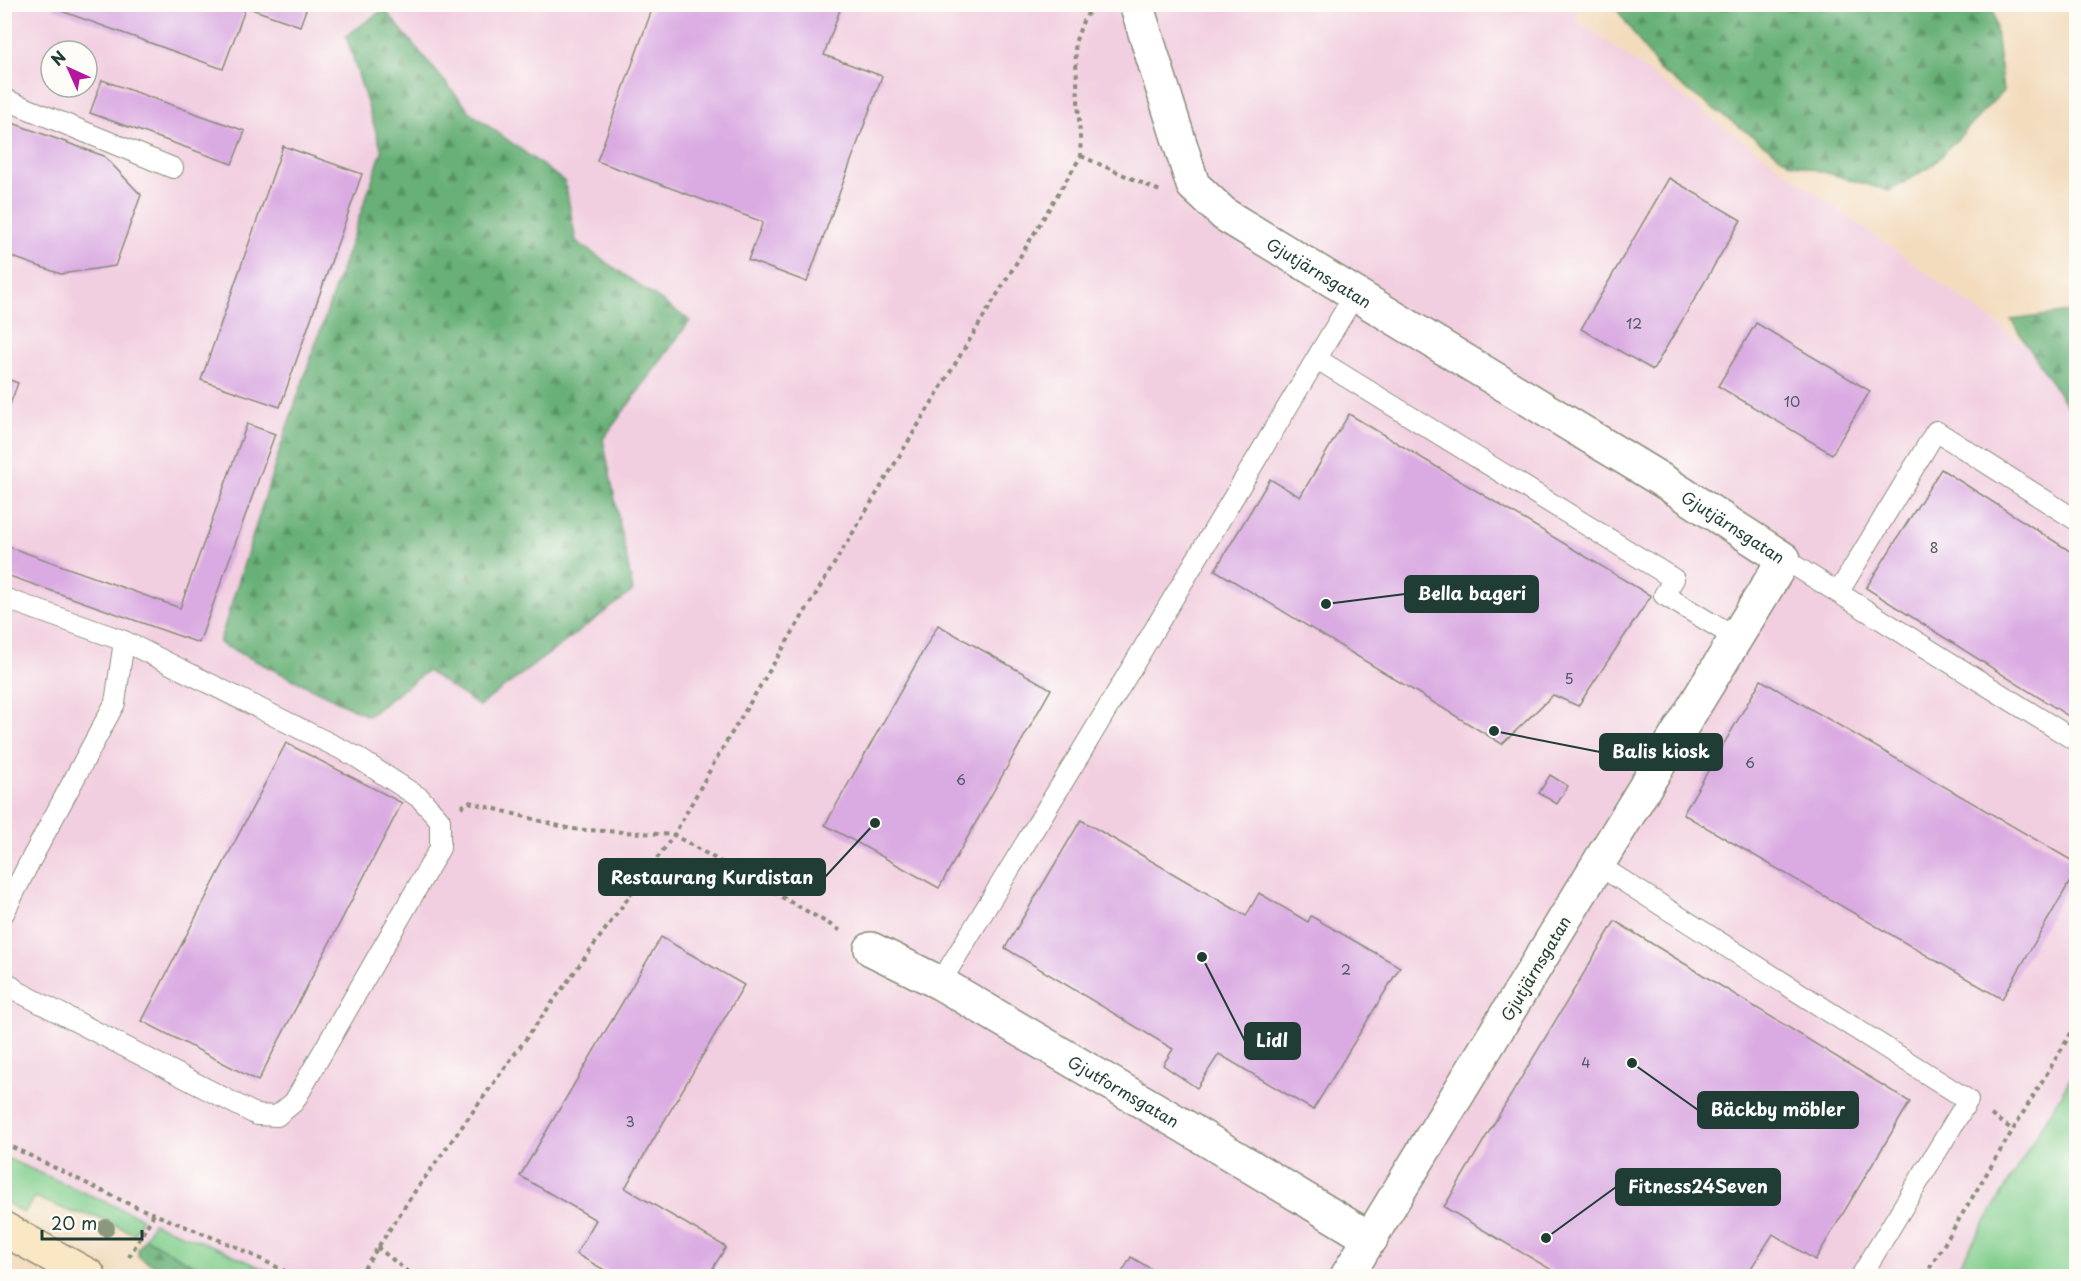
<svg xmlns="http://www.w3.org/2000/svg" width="2081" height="1281" viewBox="0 0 2081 1281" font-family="'Playpen Sans',sans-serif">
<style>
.built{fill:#f2cfe0;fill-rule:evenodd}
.grass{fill:#81cd8b;stroke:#508560;stroke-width:1.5}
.forest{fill:url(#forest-firs);stroke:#447656;stroke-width:1.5}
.building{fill:#daabe2}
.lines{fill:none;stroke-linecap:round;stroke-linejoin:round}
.lane-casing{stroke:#898c79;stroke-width:22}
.street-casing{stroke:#898c79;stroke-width:36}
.secondary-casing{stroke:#898c79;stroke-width:36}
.path{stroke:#898c79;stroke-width:4;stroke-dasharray:4.5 4.5;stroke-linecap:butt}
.lane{stroke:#fff;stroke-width:20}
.street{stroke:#fff;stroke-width:33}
.secondary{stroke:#fae7c3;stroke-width:33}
.tree{fill:#8c987e}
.labels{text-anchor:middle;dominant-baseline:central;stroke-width:5;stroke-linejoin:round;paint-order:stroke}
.number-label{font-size:14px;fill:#4e5860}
.street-label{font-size:16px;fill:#1f3d34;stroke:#fdfcf7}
.leader{fill:none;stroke:#1f3d34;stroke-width:2}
.callout-dot{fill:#1f3d34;stroke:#fdfcf7;stroke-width:2}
.callout{fill:#1f3d34;stroke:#1f3d34;stroke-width:2}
.callout-label{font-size:18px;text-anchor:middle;font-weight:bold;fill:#fff}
</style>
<defs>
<pattern id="forest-firs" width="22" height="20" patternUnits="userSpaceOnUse" patternTransform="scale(1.5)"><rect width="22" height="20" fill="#68b077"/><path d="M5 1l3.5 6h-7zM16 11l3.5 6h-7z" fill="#559062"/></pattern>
</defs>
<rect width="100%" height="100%" fill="#fdfcf7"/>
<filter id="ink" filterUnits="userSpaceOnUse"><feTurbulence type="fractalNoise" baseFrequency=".0167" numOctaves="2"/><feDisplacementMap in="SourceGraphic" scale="12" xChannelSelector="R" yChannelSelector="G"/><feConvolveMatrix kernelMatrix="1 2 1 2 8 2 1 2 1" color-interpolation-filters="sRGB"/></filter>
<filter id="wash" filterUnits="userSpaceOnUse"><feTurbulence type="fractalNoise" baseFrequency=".008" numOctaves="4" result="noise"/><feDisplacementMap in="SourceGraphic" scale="24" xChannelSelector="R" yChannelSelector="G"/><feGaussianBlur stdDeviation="1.35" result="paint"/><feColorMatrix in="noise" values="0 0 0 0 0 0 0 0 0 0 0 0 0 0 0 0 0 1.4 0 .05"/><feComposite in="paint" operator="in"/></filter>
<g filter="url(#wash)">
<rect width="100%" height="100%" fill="#f3dcbe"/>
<path class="built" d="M4,5H1579L1575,19L2076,381V1072L1952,1276H203L5,1152ZM51,51H87V87H51Z"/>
<path class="grass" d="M2076,1069V1276H1953Z
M4,1157L142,1218L134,1234L96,1216L71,1212L35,1197L24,1213L5,1202Z
M153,1223L223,1250L279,1276H213L145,1238Z"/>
<path class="forest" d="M1614,5H1993L2003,91L1932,166L1889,191L1789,162L1659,70Z
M384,9L471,113L565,182L576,241L690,321L603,439L633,591L479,706L427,671L368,716L219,643L285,433L382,151L346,36Z
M2076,311V415L2070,411L2011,320Z
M145,1238L213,1276H171L138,1256V1249Z"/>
<g id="blocks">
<path class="building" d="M54,4H308L300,26L246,7L223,69L53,8Z
M654,4H842L824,55L882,76L807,282L748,260L763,222L597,161Z
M102,80L245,131L232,164L90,113Z
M4,120L104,156L141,195L115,266L61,274L4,254Z
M283,146L362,174L280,407L201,380Z
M1669,178L1741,220L1653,370L1581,329Z
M1756,323L1870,391L1832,454L1718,386Z
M4,378L18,383L5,418H4Z
M1349,414L1651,596L1578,706L1553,695L1502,744L1215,570L1270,479L1300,497Z
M247,424L275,434L199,643L4,574V545L180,608Z
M1941,469L2076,555V721L1866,588Z
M938,625L1051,689L939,888L825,825Z
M1761,680L2076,863V871L2002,999L1683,814Z
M286,743L402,803L258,1081L142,1021Z
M1550,775L1568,786L1557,804L1539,793Z
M1081,820L1246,916L1259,893L1308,922L1311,916L1400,967L1313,1110L1219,1054L1197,1088L1163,1065L1173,1049L1005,948Z
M1615,921L1910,1102L1815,1260L1773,1234L1746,1276H1562L1444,1207Z
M661,937L744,985L625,1188L726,1247L708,1276H615L576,1254L596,1220L520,1176Z
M1131,1257L1163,1276H1120Z"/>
</g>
</g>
<g filter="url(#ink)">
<use href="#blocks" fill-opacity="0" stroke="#898c79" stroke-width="1.5"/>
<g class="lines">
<defs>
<path id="lane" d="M4,99L173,168
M1317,359L1674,579L1664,595L1736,638
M1784,559L2076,741
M1838,593L1936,431L2076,520
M4,598L124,641L355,756L420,798L440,820V848L294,1102L277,1116L257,1115L17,991L4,980
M1598,865L1968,1100L1861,1276
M4,913L27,867L115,703L124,641
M940,983L1080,754L1355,294"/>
<g id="street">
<path id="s1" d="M1136,4L1193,185L1225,215L1663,481L1784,559L1347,1276"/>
<path id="s2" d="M871,949L940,983L1184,1126L1371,1239"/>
</g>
<path id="secondary" d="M4,1229L89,1276"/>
</defs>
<use href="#lane" class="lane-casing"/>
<use href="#street" class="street-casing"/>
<use href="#secondary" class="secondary-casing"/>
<path class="path" d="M1081,156L1160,191
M461,807L469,802L571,829L674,835L843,932
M1991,1115L2013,1130
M4,1143L129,1204L234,1246L295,1276
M377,1247L413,1276
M129,1257L154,1214
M359,1276L413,1194L674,835L719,754L1081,156L1075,43L1083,21L1091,9L1098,4
M1925,1276L2076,1025"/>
<use href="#lane" class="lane"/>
<use href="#street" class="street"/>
<use href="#secondary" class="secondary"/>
</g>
<circle class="tree" cx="106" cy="1228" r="9"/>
</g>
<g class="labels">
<g class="number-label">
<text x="1634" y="323">12</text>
<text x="1792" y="401">10</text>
<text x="1934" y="547">8</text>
<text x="1569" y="678">5</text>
<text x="1750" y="762">6</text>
<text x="961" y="779">6</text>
<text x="1346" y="969">2</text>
<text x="1586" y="1062">4</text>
<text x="630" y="1121">3</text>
</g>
<g class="street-label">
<text stroke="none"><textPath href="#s1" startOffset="344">Gjutjärnsgatan</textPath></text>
<text stroke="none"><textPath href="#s1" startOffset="830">Gjutjärnsgatan</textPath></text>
<text transform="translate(1535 968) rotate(-59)">Gjutjärnsgatan</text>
<text stroke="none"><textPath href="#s2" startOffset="290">Gjutformsgatan</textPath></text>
</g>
</g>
<path class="leader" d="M1326 604L1405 594M1494 731L1600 752M875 823L825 877M1202 957L1245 1041M1632 1063L1698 1110M1546 1238L1616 1187"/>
<g class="callout-dot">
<circle cx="1326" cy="604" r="6"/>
<circle cx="1494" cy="731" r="6"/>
<circle cx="875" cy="823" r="6"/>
<circle cx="1202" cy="957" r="6"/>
<circle cx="1632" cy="1063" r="6"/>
<circle cx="1546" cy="1238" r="6"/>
</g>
<g class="callout">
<rect x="1405" y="576" width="133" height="36" rx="6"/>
<rect x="1600" y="734" width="122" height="36" rx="6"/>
<rect x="599" y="859" width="226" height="36" rx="6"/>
<rect x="1245" y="1023" width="55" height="36" rx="6"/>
<rect x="1698" y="1092" width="160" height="36" rx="6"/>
<rect x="1616" y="1169" width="164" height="36" rx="6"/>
</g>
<g class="callout-label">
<text x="1472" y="600">Bella bageri</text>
<text x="1661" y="758">Balis kiosk</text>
<text x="712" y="884">Restaurang Kurdistan</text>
<text x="1272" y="1047">Lidl</text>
<text x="1778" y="1116">Bäckby möbler</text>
<text x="1698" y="1193">Fitness24Seven</text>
</g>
<rect width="2081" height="1281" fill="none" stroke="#fdfcf7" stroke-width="24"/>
<g transform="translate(69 69) rotate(315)"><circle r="28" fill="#fdfcf7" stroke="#a4b0a9" stroke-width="1.5"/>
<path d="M0-4.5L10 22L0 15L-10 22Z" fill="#b5179e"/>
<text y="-9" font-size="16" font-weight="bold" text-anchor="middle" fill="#1f3d34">N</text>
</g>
<path d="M42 1230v9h100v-9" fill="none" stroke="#1f3d34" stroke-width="3"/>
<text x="51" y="1230" font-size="18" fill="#1f3d34" stroke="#fdfcf7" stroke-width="4.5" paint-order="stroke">20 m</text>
</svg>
